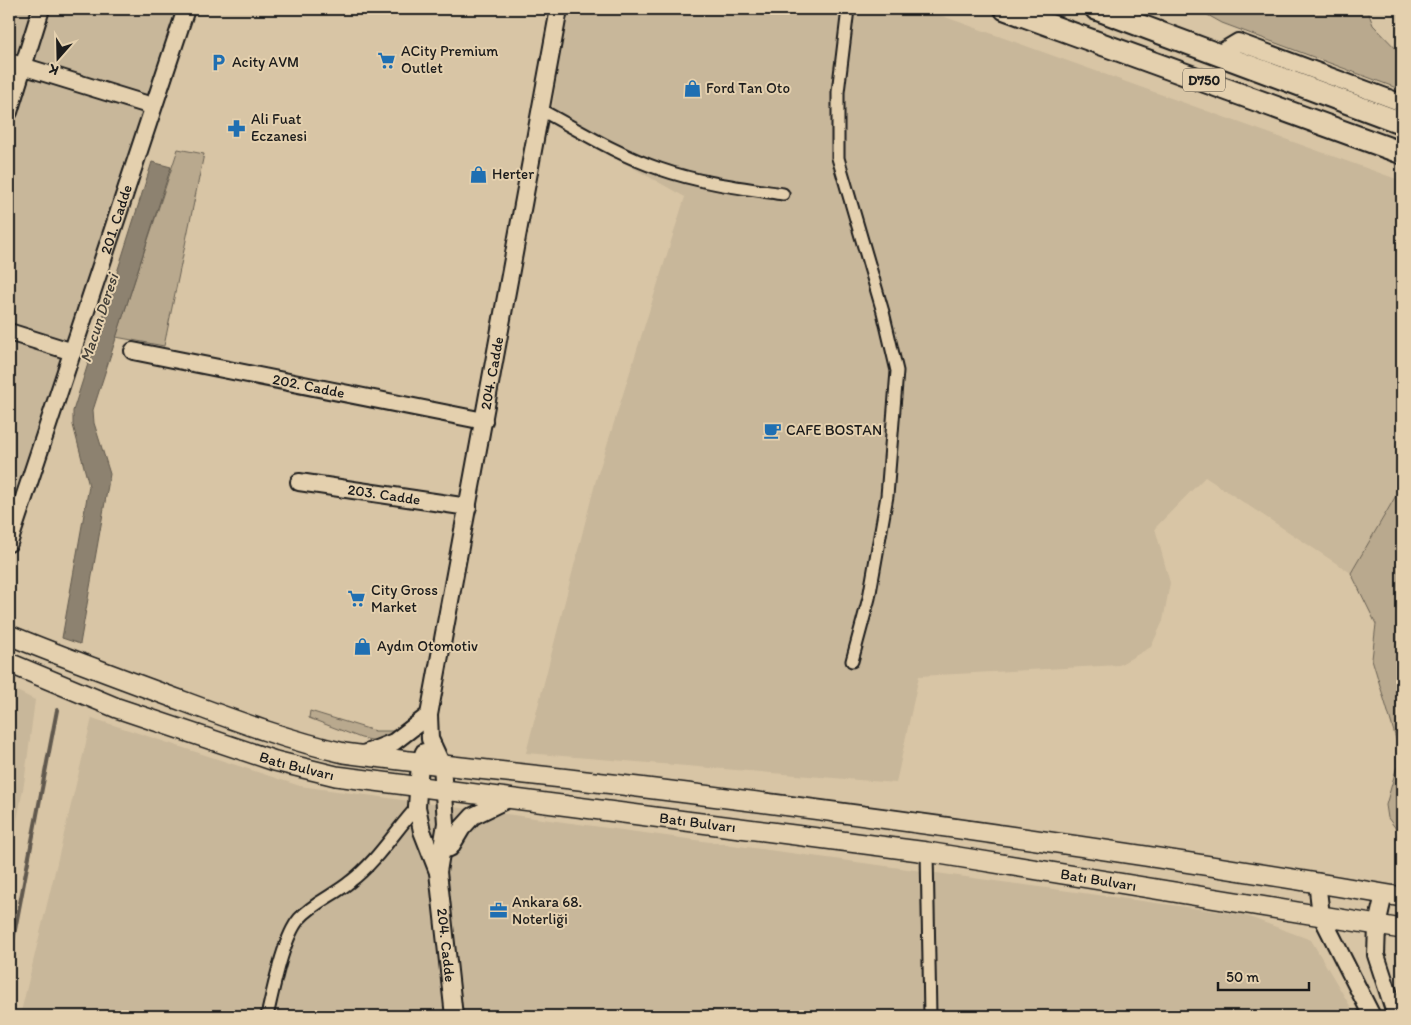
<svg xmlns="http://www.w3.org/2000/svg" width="1411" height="1025" viewBox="0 0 1411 1025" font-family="Itim,sans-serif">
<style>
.built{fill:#c8b79a}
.green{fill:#b9a98e;stroke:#6a6255}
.water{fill:#8d826f;stroke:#60594e}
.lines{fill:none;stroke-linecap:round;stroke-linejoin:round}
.stream{stroke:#60594e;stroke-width:4}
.street-casing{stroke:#1c1c1c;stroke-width:15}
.secondary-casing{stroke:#1c1c1c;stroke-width:20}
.primary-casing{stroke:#1c1c1c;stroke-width:22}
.highway-casing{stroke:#1c1c1c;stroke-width:25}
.street{stroke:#e4d0ae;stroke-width:11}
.secondary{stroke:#e4d0ae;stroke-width:16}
.primary{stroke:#e4d0ae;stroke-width:19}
.highway{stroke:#e4d0ae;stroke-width:21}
.labels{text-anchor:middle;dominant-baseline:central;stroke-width:4;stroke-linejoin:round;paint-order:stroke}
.shield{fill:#e4d0ae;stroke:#585248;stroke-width:1}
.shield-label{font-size:14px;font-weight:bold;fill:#1c1c1c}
.poi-label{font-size:15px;fill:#1c1c1c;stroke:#e4d0ae;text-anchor:start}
.street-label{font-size:15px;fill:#1c1c1c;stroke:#e4d0ae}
.water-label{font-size:16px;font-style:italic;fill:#444039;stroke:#e4d0ae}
</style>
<rect width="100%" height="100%" fill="#d8c5a5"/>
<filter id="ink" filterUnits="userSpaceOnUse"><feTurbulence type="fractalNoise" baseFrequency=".02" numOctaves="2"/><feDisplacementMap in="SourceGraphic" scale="10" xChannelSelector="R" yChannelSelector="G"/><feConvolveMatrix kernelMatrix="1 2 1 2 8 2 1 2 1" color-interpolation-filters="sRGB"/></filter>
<g filter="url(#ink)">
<path class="built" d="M9,9H182L9,519Z
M567,9H923L1402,181V488H1401L1351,573L1205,477L1155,528L1170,583L1163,621L1151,647L1119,665L919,676L896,783L526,753L596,480L685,197L551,122L562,28Z
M9,687L35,700L24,784L9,862Z
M92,718L300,786L1244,915L1311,940L1356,1016H20Z"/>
<path class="green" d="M1197,9H1367L1373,25L1402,55V90L1222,23Z
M178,149L204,154L164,346L116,337Z
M1401,487L1402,488V837L1388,818L1386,805L1397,766V742L1372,659L1376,624L1351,573Z
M310,711L375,731H396L395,736L377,741L361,738L309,718Z"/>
<path class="water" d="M152,162L171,167L93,410L94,423L110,474L80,644L62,638L89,486L73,425V411Z"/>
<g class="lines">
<path class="stream" d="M9,961L57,710"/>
<defs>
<path id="street" d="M848,9L838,92V158L883,312L897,371L887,496L869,598L852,661
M541,110C580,131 618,155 660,169C700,183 742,188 783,194
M927,852L930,1016
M267,1016C273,991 283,938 299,919C314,902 335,895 351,881C377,861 395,831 417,807"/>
<g id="secondary">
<path d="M1218,54L1238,42L1402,103"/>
<path d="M9,62L152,106"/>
<path d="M9,112L41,9"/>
<path d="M9,332L73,352"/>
<path id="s1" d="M133,351L484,421"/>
<path id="s2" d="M299,482L468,507"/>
<path id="s3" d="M9,543L186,9"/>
<path id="s4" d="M424,752L420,762L417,807L422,831L438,872L454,1016"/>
<path d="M361,755L394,742L429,715"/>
<path d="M442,850L450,848L462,828L473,816L510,798"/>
<path id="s5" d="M438,872L446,823L442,765L430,739L429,715L559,9"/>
<path d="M1317,882L1321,915L1372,1016"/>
<path d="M1384,894L1377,925L1376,955L1396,1016"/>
</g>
<g id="primary">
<path d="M9,635C68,659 128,681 188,703C239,722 291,741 344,753C442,766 540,775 638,787C893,818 1148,854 1402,897"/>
<path id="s6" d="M9,663L117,708L275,761L336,776L927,852L1402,929"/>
</g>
<path id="highway" d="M1005,9L1402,153
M1096,9L1402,123"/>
</defs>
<use href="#street" class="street-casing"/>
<use href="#secondary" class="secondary-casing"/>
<use href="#primary" class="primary-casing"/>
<use href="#highway" class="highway-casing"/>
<use href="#street" class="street"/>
<use href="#secondary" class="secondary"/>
<use href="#primary" class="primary"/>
<use href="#highway" class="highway"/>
</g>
</g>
<defs>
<symbol id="supermarket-bare" viewBox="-9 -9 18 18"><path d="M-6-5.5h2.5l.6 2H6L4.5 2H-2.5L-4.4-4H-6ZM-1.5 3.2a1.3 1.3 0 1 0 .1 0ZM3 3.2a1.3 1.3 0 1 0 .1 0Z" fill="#1f6fb2" stroke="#e4d0ae" stroke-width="2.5" paint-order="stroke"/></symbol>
<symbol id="parking-bare" viewBox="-9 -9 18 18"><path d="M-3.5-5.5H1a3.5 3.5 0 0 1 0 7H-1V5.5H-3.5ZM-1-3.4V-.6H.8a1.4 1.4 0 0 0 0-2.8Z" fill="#1f6fb2" stroke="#e4d0ae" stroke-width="2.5" paint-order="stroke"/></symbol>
<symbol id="shop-bare" viewBox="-9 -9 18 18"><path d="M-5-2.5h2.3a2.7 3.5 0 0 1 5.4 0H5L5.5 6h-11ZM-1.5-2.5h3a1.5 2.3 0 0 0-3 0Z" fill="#1f6fb2" stroke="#e4d0ae" stroke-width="2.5" paint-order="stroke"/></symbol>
<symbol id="pharmacy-bare" viewBox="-9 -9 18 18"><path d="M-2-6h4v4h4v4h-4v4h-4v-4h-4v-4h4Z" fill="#1f6fb2" stroke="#e4d0ae" stroke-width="2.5" paint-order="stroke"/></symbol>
<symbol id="cafe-bare" viewBox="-9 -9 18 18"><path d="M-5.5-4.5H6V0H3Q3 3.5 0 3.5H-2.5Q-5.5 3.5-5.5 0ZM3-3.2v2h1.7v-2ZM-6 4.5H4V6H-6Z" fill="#1f6fb2" stroke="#e4d0ae" stroke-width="2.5" paint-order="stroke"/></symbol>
<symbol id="office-bare" viewBox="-9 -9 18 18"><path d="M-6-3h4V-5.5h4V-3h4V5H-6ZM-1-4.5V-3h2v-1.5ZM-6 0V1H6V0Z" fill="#1f6fb2" stroke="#e4d0ae" stroke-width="2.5" paint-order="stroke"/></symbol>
</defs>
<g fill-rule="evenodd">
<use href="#supermarket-bare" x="374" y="48" width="25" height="25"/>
<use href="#parking-bare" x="206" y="50" width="25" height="25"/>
<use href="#shop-bare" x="680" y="76" width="25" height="25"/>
<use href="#pharmacy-bare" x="224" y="116" width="25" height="25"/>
<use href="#shop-bare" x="466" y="162" width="25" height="25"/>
<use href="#cafe-bare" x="760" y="418" width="25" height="25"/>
<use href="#supermarket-bare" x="344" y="586" width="25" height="25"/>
<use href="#shop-bare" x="350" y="634" width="25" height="25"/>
<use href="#office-bare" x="486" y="898" width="25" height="25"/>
</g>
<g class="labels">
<rect class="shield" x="1183" y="68.5" width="42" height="23" rx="4"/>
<g class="shield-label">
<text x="1204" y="80">D750</text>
</g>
<g class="poi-label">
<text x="401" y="51">ACity Premium<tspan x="401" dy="17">Outlet</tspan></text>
<text x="232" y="62">Acity AVM</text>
<text x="706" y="88">Ford Tan Oto</text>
<text x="251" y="119">Ali Fuat<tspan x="251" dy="17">Eczanesi</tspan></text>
<text x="492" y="174">Herter</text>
<text x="786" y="430">CAFE BOSTAN</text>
<text x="371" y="590">City Gross<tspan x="371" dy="17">Market</tspan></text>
<text x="377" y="646">Aydın Otomotiv</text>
<text x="512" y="902">Ankara 68.<tspan x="512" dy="17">Noterliği</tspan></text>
</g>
<g class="street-label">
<text stroke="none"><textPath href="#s3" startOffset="341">201. Cadde</textPath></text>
<text stroke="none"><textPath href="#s5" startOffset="508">204. Cadde</textPath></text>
<text stroke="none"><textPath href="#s1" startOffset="179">202. Cadde</textPath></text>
<text stroke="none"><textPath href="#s2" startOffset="86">203. Cadde</textPath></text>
<text stroke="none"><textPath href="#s6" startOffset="306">Batı Bulvarı</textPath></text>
<text stroke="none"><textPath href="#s6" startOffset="711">Batı Bulvarı</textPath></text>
<text stroke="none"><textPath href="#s6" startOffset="1116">Batı Bulvarı</textPath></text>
<text stroke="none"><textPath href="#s4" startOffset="198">204. Cadde</textPath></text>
</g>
<g class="water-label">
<text transform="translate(99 318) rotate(-72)">Macun Deresi</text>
</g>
</g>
<rect width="1411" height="1025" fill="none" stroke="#e4d0ae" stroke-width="30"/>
<rect x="15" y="15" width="1381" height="995" fill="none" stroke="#1c1c1c" stroke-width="2" filter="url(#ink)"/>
<g transform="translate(58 58) rotate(200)" stroke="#e4d0ae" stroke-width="4" paint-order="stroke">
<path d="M0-4L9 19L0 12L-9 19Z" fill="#1c1c1c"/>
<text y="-8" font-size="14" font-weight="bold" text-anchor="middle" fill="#1c1c1c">K</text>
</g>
<path d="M1218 982v8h91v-8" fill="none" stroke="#1c1c1c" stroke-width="2.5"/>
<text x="1226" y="982" font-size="15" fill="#1c1c1c" stroke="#e4d0ae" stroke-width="4" paint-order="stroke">50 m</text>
</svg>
